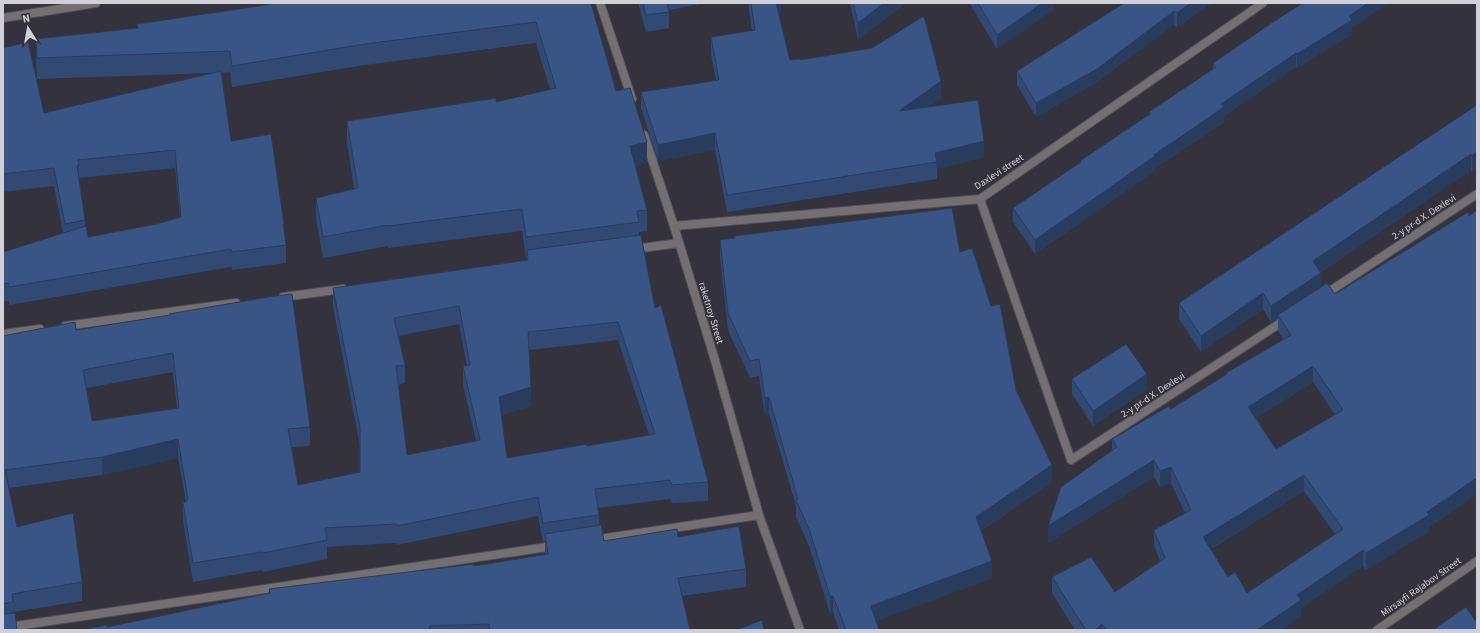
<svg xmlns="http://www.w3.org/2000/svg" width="1480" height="633" viewBox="0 0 1480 633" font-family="'Source Sans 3',sans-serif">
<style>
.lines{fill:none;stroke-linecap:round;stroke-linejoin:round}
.street-casing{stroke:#504e58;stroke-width:10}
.street{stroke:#746f73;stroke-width:8}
.wall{fill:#314973;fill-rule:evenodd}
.shaded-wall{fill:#283c5e}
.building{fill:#395586;stroke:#283c5e;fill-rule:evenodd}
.labels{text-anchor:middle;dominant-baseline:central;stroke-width:3;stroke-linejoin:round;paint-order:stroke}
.street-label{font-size:10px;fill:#d1d0d6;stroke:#34323c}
</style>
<rect width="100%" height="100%" fill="#34323c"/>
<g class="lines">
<defs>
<path id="street" d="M600,3L632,99
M3,18L96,3
M644,135L674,226L714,357L759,515L800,630
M980,199L1071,460L1285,320
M674,226L980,199L1263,3
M634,249L679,243
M1324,295L1477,194
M283,297L343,289
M65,326L236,303
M3,334L40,329
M593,540L759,515
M3,628L554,546
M1377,630L1477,561"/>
</defs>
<use href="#street" class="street-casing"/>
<use href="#street" class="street"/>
</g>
<path class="wall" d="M591,3L616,91L647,163L635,166L647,210V231L639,232V235L655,308L708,482V501L672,503L670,499L598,508L599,515V526L604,541L678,537L746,569V587L682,596L690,630H81L107,627L269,594V589L474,566L545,554V541L543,542L538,516L397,545L396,543L327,547V559L263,572L262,570L193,582L183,521V503L186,501L178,458L102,475L9,488L17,527L82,582V601L13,612L3,630V336L76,330L169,315L310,427V446L292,447L298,485L360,472V446L333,307V288L527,260V258H526L522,231L388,248V246L323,258L316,219V198L354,189L347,142V121L496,102L550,90L536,43L365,65L232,87L230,72L221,73L231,141L284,224V233L286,245V263L232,270L231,267L9,305V301L3,302V252L63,233L54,186L3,192V48L44,113L212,73L37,79L36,60V39L137,28V24ZM175,168L180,217L157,224L88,237L85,226V220L79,178ZM459,324L467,366H463V385L476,441L407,455L398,385L405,383V365L398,336ZM618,340L649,435L587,446L507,458L501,415L531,406L529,350ZM173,372L177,408L92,421L87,388Z
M638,3H706L669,10V28L646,32Z
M748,3H781V12L778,13L790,60H800L941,98L928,107L984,157L937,169V179L727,212L715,150L658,161L641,108V92L716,80L711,54V37L752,31Z
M850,3H906L858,40Z
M970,3H1054V9L997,49L970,4Z
M1124,3H1212L1177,27L1174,25L1097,82L1036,117L1017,85V71Z
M1352,28V34L1297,68L1296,67L1224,116V122L1155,168V171L1035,254L1013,222V208L1080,163V161L1149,114V112L1213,69V63Z
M1477,105V168L1472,172L1471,170L1321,272V286L1335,294L1469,216L1477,210V494L1429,527V531L1366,570L1363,566L1301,608V616L1281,630H1075L1052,593V577L1115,592L1160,561L1154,546V530L1185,513L1171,483L1160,487L1154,477L1048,543L1112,451V439L1171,409L1226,375V373L1284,340L1278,331V318L1271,322L1263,309L1201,352L1179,319V303ZM1313,382L1335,415L1276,449L1256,418ZM1304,491L1335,534L1247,593L1228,577L1211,549Z
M720,240L960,252L1052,482L981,531L992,578L876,621L879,630H839L833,612L830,613L809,546L796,517V506L769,414L765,415L759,376L750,378L728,330L720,257Z
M1072,379L1147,389L1093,426L1072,394Z"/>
<path class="shaded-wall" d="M774,3H781V12L774,13Z
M884,3H906L858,40V23Z
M1042,3H1054V9L997,49V35Z
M1191,3H1212L1177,27V13Z
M1368,3H1389L1352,28V34L1297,68V54L1349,16Z
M1174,11V25L1097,82L1036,117V103Z
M1296,53V67L1224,116V122L1155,168V171L1035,254V240L1154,155L1221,104Z
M941,81V98L899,128V111Z
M715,133V150L658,161V145Z
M984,141V157L937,169L935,153Z
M647,142V163L630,167V146Z
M1477,152V168L1472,172V156Z
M1471,154V170L1313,277V261Z
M1321,273V289L1278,315V318L1271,322V306Z
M1263,293V309L1201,352V336Z
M1313,366V382L1248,423V407Z
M1147,374V389L1093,426V411Z
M531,387V406L499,416V397Z
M769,397V414L765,415V398Z
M178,439V458L102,475V457Z
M1154,460V477L1048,543V526Z
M1052,465V482L976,534V517Z
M1171,467V483L1160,487V471Z
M1304,475V491L1203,553V537Z
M1477,478V494L1429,527V531L1366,570V553Z
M1363,550V566L1301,608V616L1281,630H1257L1297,595Z
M992,561V578L871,623V606Z
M830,596H833V612L830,613Z
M1102,624V630H1095Z"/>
<path class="building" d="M276,3H591L616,91L630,88L647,142L630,146L647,210L637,211L639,222L526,237L522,209L388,226V225L323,237L316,198L358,188L347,121L496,98V102L556,88L536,22L365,44L232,66L230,51L37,58L36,39L138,28L137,24L259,6Z
M643,3H667L669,12L646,15Z
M751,3H776L790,60L800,59V60L872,48L924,16L941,81L899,111L978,100L984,141L935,153L937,162L727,195L715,133L658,145L641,92L719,80L711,37L755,30Z
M853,3H884L858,23Z
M978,3H1042L997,35Z
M1124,3H1191L1177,13L1174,11L1097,69L1036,103L1017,71Z
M1303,3H1368L1349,16L1352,20L1297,54L1296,53L1221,104L1224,107L1154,155L1155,156L1035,240L1013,208L1081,162L1080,161L1150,114L1149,112L1216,67L1213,63L1276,20Z
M28,42L44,113L221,71L231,141L271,134L284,224H283L286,245L232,252L231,249L9,287V283L3,284V252L86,226L88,237L157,224L181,217L175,150L78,160L79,165L77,166L85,220L65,224L54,168L3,174V48Z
M1477,105V152L1472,156L1471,154L1313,261L1321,273L1271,306L1263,293L1201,336L1179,303Z
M952,208L960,252L972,248L991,306L1000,304L1016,390L1052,465L976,517L992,561L871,606L879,630H846L833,596H830L809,529L796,500L798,499L769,397L765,398L759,359L750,361L728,313L720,240L735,238V236Z
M1477,210V478L1427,512L1429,515L1366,553L1363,550L1297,595L1301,600L1257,630H1107L1102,624L1095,630H1086L1052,577L1091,557L1115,592L1165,558L1154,530L1191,510L1171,467L1160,471L1154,460L1048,526L1061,487L1117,447L1112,439L1169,406L1171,409L1227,374L1226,373L1291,335L1278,315L1327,283L1335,294L1468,212L1469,216ZM1313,366L1343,410L1276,449L1248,407ZM1304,475L1343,529L1247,593L1235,572L1228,577L1203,537Z
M641,235L655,308L661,305L708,482L672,485L670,480L595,489L599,515L543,523L538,497L397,526L396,524L325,528L327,540L263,553L262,552L193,563L183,503L188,500L178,439L102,457L5,470L17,527L73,513L82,582L12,594L13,602L3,604V336L75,322L76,330L170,315L169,314L268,297L292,294L310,427L288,429L298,485L360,472V427L333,288L528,260L527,250ZM459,306L470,365L463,366L480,440L407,455L396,366L405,365L394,318ZM618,322L655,434L587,446V444L507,458L499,397L531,387L528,332ZM173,353L179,408L92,421L83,370Z
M1126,344L1147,374L1093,411L1072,379Z
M601,525L604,541L677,529L678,537L739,526L746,569L678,578L690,630H490L489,624L429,626L430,630H81L107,625V627L270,593L269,589L474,564V566L548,554L545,534Z
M1466,607L1477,623V630H1433Z
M15,613L17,630H3V614Z
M762,620L764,630H737Z"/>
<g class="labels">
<g class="street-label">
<text transform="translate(999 172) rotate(-33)">Daxlevi street</text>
<text transform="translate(1424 217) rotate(-33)">2-y pr-d X. Dexlevi</text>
<text transform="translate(711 313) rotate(73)">raketnoy Street</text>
<text transform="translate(1153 395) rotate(-33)">2-y pr-d X. Dexlevi</text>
<text transform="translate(1421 587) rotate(-35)">Mirsayfi Rajabov Street</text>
</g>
</g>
<rect width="1480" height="633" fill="none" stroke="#d1d0d6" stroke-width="8"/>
<g transform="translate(28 28) rotate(349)" stroke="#34323c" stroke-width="3" paint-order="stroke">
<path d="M0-3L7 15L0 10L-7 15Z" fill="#d1d0d6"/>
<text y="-6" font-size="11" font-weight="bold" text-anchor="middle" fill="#d1d0d6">N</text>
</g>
</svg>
